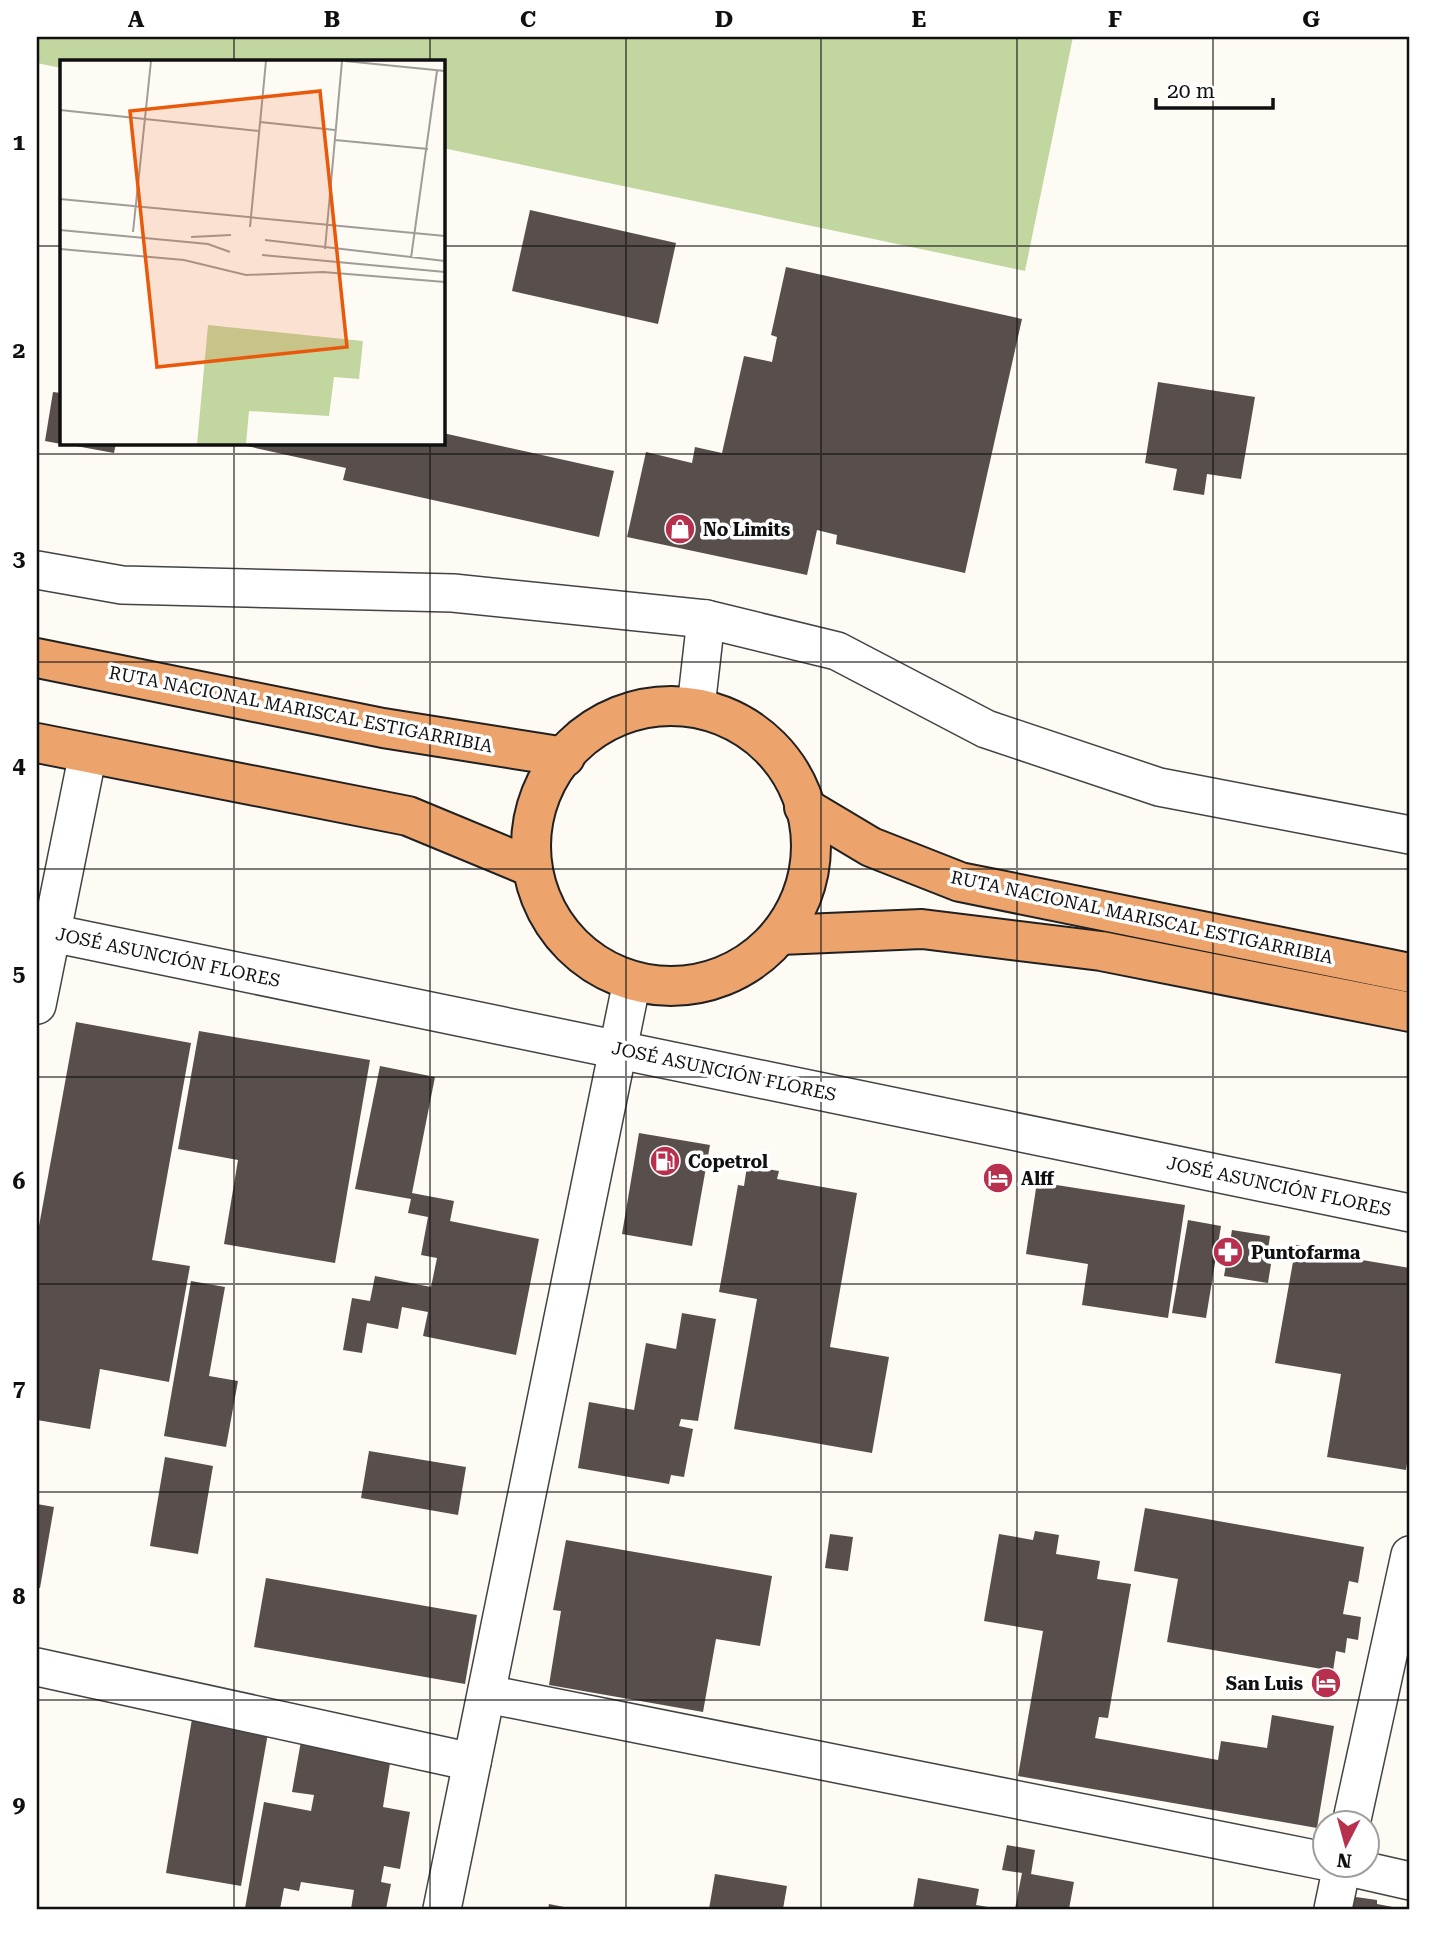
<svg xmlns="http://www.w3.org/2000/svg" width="1447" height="1946" font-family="'Roboto Serif',serif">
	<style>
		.forest { fill: #c2d79f }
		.building { fill: #584f4d }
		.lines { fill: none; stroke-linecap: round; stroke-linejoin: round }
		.minor-casing { stroke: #434343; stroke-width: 40 }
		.trunk-casing { stroke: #212121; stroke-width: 42 }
		.minor { stroke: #fff; stroke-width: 37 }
		.trunk { stroke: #eca46c; stroke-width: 38 }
		.grid { fill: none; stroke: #101010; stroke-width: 2; stroke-opacity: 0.55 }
		.labels { text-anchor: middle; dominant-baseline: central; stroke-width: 7; stroke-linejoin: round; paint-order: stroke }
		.poi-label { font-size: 18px; font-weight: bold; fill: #101010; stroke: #fff; text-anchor: start }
		.street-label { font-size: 18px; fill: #101010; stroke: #fff }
		.inset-road { fill: none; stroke: #9f9c99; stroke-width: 2 }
		.view { fill: #e8590c; fill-opacity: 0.15; stroke: #e8590c; stroke-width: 3.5 }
		.inset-edge { fill: none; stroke: #101010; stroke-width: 3.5 }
		.neatline { fill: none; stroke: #101010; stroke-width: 2.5 }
		.grid-label { font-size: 23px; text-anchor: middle; font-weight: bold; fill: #101010 }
	</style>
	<rect width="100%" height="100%" fill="#fefaf4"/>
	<polygon class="forest" points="37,37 1073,37 1025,271 443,148 443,61 61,61 61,68 37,63"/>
	<g class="building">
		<polygon points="530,210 676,243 658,324 512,291"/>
		<polygon points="786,267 1022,319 965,573 836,544 837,535 817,530 807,575 627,537 646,452 692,463 695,447 722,453 744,356 772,362 777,337 771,335"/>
		<polygon points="1158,382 1255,397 1241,479 1207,474 1204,495 1173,490 1177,469 1145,463"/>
		<polygon points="53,392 61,393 61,444 45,441"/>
		<polygon points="443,433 614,471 599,537 343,480 346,468 242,445 242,443 443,443"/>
		<polygon points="65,443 116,443 114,453 65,444"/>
		<polygon points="76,1022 191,1043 152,1260 190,1266 169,1382 100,1369 90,1429 37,1420 37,1237"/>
		<polygon points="199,1031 370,1060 335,1263 224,1244 238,1160 178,1149"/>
		<polygon points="380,1066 435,1077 412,1193 454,1201 450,1221 539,1239 516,1355 423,1336 428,1312 402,1307 398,1329 367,1323 362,1353 343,1350 352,1298 370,1301 375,1276 431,1287 437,1258 421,1255 428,1217 408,1213 411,1199 355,1189"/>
		<polygon points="639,1133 710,1145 692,1246 622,1234"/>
		<polygon points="747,1166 779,1171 777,1179 857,1193 830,1347 889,1357 872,1453 734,1429 757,1299 719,1292 738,1185 744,1186"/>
		<polygon points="1037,1182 1185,1205 1168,1318 1082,1305 1088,1264 1026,1254"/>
		<polygon points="1188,1220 1221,1226 1206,1318 1172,1313"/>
		<polygon points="1232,1230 1270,1236 1266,1263 1271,1264 1268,1283 1224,1276"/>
		<polygon points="1296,1245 1362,1256 1362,1260 1410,1268 1410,1444 1406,1470 1327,1457 1341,1374 1275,1363"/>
		<polygon points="191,1281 225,1287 209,1376 238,1381 226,1447 164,1436"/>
		<polygon points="682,1313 716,1319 698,1421 681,1419 679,1426 693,1429 684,1477 671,1475 669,1484 578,1468 589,1402 634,1410 646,1343 676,1349"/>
		<polygon points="369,1451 466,1467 458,1515 361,1498"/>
		<polygon points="165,1457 213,1466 198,1554 150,1546"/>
		<polygon points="37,1504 54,1507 40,1588 37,1587"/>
		<polygon points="1145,1508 1364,1547 1358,1583 1349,1581 1343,1614 1361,1617 1358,1640 1347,1638 1345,1653 1336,1651 1333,1671 1167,1642 1178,1579 1134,1571"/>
		<polygon points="1035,1531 1059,1535 1056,1554 1100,1561 1097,1579 1131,1584 1108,1718 1099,1717 1095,1738 1218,1760 1221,1741 1267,1748 1272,1715 1334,1726 1317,1828 1018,1776 1043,1631 984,1621 999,1534 1033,1540"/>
		<polygon points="830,1534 853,1537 848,1571 825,1568"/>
		<polygon points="566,1540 772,1576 760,1646 716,1639 703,1712 549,1685 561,1611 553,1610"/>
		<polygon points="266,1578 477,1615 465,1684 254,1647"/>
		<polygon points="192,1719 268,1733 241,1886 166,1873"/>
		<polygon points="301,1741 391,1757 383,1807 410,1812 400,1869 384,1866 381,1882 391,1884 386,1909 351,1909 354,1890 301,1882 299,1891 284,1888 280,1909 245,1908 264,1802 311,1811 314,1795 292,1792"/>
		<polygon points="1007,1845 1035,1850 1031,1874 1074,1882 1069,1909 1015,1909 1022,1873 1002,1870"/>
		<polygon points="715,1874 787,1886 783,1909 709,1909"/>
		<polygon points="918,1878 979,1889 976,1905 994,1908 994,1909 913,1909"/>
		<polygon points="1342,1895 1377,1900 1377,1904 1398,1908 1398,1909 1340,1909"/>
		<polygon points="549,1904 569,1908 569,1909 548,1909"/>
	</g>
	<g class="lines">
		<g class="minor-casing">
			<g id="minor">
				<polyline points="37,570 122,585 453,593 706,619 837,651 986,729 1159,787 1410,835"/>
				<polyline points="696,707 706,619"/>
				<polyline points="37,930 1410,1213"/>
				<polyline points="37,1005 88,753"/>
				<polyline points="37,1667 472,1762"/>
				<polyline points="487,1694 1324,1861"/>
				<polyline points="1351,1824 1410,1555"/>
				<polyline points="1344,1866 1410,1881"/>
				<polyline points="442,1909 632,981"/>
				<polyline points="1333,1909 1342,1866"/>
			</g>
		</g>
		<g class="trunk-casing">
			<g id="trunk">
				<polyline points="37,658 383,728 565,757"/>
				<circle cx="671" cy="846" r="140"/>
				<polyline points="37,743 408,816 531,867"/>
				<polyline points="804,807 871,847 960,882 1410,973"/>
				<polyline points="780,935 922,929 1101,951 1410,1012"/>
			</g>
		</g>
		<use href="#minor" class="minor"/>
		<use href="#trunk" class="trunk"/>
	</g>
	<path class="grid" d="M234,37V61M430,37V61M626,37V1909M821,37V1909M1017,37V1909M1213,37V1909M37,246H61M443,246H1410M234,443V1909M430,443V1909M37,454H1410M37,662H1410M37,869H1410M37,1077H1410M37,1284H1410M37,1492H1410M37,1700H1410"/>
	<defs>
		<g id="shop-disc" transform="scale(1.575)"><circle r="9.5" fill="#b7304e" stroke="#fff"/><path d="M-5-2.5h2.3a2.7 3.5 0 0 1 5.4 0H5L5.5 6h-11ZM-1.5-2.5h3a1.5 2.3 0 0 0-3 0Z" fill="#fff"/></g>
		<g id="fuel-disc" transform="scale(1.575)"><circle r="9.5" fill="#b7304e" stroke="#fff"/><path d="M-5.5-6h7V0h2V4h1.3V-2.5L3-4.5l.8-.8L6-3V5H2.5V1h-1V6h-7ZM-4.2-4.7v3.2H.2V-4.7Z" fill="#fff"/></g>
		<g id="hotel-disc" transform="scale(1.575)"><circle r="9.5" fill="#b7304e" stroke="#fff"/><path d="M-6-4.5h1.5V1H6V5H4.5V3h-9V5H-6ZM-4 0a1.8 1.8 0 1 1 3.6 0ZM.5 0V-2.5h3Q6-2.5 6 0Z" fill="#fff"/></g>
		<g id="pharmacy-disc" transform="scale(1.575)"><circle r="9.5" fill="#b7304e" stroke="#fff"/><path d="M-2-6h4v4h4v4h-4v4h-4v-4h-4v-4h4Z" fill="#fff"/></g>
	</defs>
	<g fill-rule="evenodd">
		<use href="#shop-disc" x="680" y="529"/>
		<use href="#fuel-disc" x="665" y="1161"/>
		<use href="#hotel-disc" x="998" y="1178"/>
		<use href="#pharmacy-disc" x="1228" y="1252"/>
		<use href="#hotel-disc" x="1326" y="1683"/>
	</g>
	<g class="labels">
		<g class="poi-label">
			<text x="703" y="529">No Limits</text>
			<text x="688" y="1161">Copetrol</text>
			<text x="1021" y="1178">Alff</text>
			<text x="1251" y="1252">Puntofarma</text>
			<text x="1303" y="1683" text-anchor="end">San Luis</text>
		</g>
		<g class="street-label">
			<text transform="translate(301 709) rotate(11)">RUTA NACIONAL MARISCAL ESTIGARRIBIA</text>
			<text transform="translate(1142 917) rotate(12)">RUTA NACIONAL MARISCAL ESTIGARRIBIA</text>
			<text transform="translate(168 957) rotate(12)">JOSÉ ASUNCIÓN FLORES</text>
			<text transform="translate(724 1071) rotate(12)">JOSÉ ASUNCIÓN FLORES</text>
			<text transform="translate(1279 1186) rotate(12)">JOSÉ ASUNCIÓN FLORES</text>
		</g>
	</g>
	<g transform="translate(60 60)">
		<rect width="385" height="385" fill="#fefaf4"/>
		<path d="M148,265L303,281L299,319L274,317L269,356L189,351L186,384H137Z" fill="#c2d79f"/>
		<path class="inset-road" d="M285,1L385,11M0,50L199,71M200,62L275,70M275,80L368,89M0,139L385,176M190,167L206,1M0,170L148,184L170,192M73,172L91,1M131,177L171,175M205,180L385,201M0,189L124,200L186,215L263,212L385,222M265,189L282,1M202,195L385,212M351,198L377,11"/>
		<path class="view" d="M260,31L287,287L97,307L70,51Z"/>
		<rect width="385" height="385" class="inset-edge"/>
	</g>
	<rect width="1447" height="1946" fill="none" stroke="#ffffff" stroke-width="77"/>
	<g transform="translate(1346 1844) rotate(186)"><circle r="33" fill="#ffffff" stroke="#9f9f9f" stroke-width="2"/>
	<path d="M0-5L12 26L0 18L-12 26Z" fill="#b7304e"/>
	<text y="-10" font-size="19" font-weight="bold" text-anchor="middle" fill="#101010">N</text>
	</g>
	<path d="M1156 98v10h117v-10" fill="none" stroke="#101010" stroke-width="3.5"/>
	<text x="1167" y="98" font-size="21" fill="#101010" stroke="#ffffff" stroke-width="5" paint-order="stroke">20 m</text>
	<rect x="38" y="38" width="1370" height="1870" class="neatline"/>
	<g class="grid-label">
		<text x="136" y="27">A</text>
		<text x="332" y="27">B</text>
		<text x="528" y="27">C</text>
		<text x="724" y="27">D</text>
		<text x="919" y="27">E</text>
		<text x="1115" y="27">F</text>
		<text x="1311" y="27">G</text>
		<text x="19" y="150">1</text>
		<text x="19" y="358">2</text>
		<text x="19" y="566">3</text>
		<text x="19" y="773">4</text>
		<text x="19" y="981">5</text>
		<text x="19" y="1189">6</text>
		<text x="19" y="1396">7</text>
		<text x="19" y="1604">8</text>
		<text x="19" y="1812">9</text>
	</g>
</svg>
